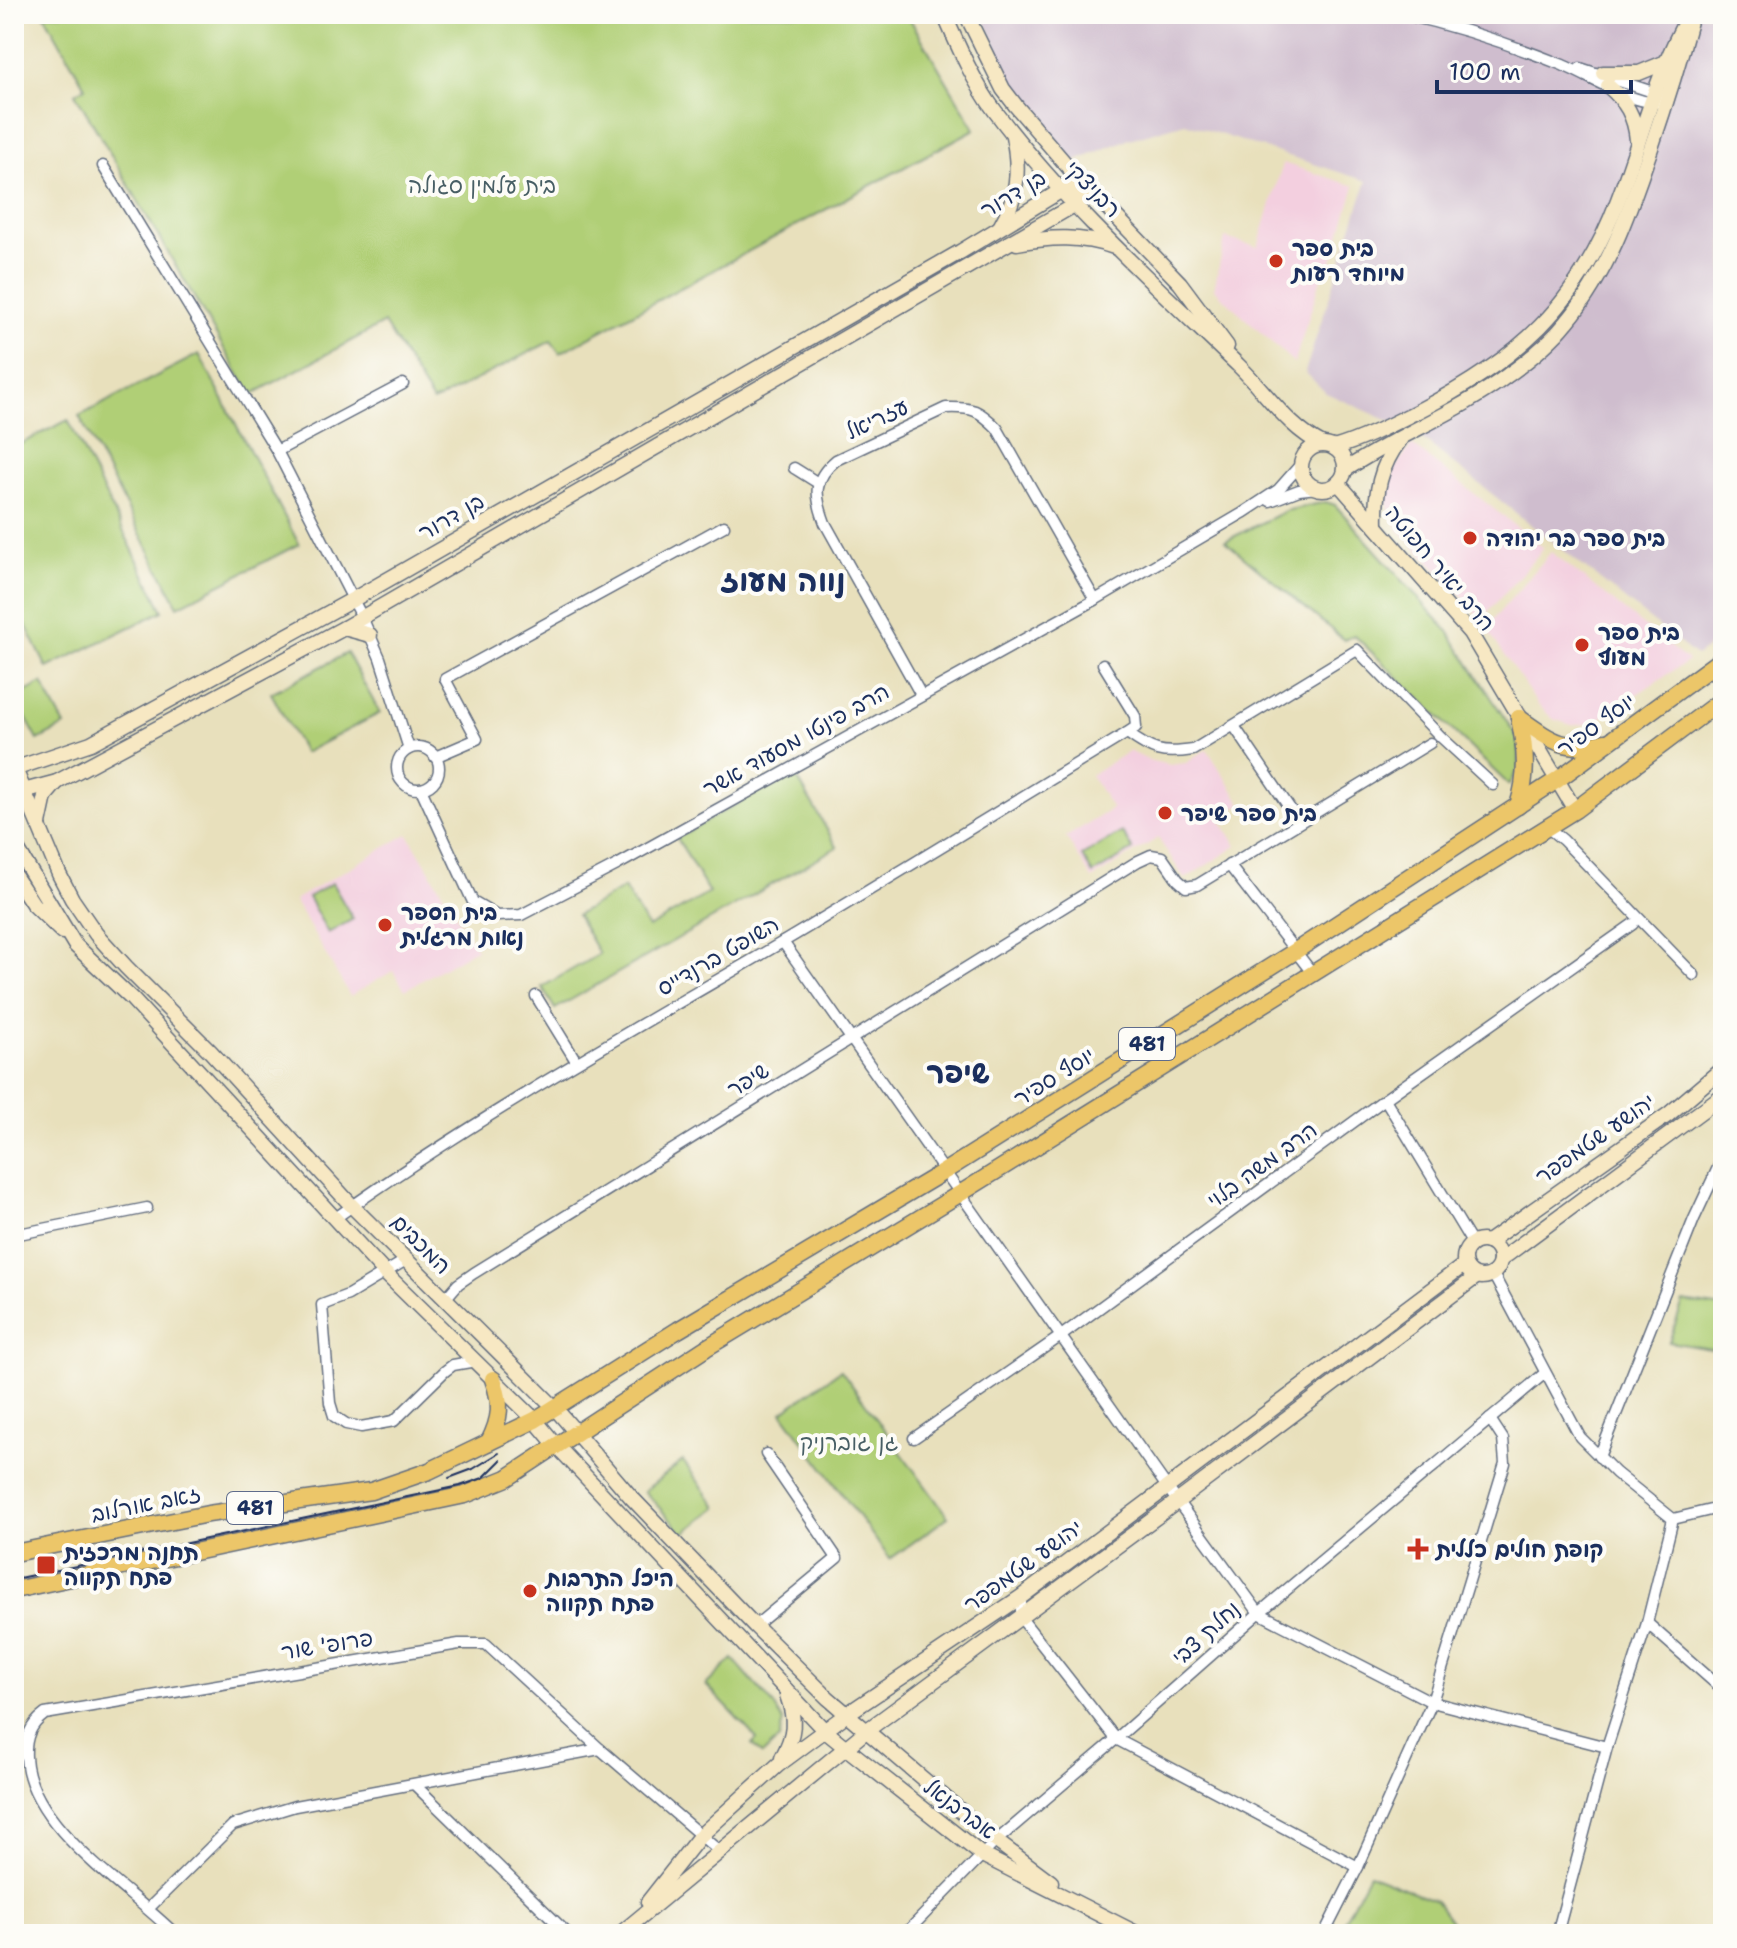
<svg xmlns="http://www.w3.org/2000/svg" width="1737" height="1948" font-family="'Shantell Sans','Playpen Sans Hebrew',sans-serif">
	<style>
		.built { fill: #f3cfdf }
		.industrial { fill: #cfbdce }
		.green { fill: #b0cf76; stroke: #667f6a; stroke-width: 2 }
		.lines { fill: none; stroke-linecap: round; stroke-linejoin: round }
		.street-casing { stroke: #636d7f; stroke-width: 13 }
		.secondary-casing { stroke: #636d7f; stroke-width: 17 }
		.primary-casing { stroke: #636d7f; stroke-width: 19 }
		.street { stroke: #fff; stroke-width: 10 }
		.secondary { stroke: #f7e8c3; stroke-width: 14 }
		.primary { stroke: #ecc669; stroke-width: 16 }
		.tram { stroke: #1b2f5e; stroke-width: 2 }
		.poi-dot { fill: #c8321e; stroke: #fdfcf7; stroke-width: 3 }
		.labels { text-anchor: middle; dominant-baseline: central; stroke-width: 8; stroke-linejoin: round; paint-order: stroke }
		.shield { fill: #fdfcf7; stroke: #5f6c8c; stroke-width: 2 }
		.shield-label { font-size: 20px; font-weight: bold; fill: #1b2f5e }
		.park-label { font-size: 22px; fill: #485f65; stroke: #fdfcf7 }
		.street-label { font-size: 22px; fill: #1b2f5e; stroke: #fdfcf7 }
		.poi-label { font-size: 22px; font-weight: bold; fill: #1b2f5e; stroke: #fdfcf7; text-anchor: start }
		.district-label { font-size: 30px; font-weight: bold; fill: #1b2f5e; stroke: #fdfcf7 }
	</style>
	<rect width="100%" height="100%" fill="#fdfcf7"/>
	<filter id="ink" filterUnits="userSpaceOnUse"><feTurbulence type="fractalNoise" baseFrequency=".0125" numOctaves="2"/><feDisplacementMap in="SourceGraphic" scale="16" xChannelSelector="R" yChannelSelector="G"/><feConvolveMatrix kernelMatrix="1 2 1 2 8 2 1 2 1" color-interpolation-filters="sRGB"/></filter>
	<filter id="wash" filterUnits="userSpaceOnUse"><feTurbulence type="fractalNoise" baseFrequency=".006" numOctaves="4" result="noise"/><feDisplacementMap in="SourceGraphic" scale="32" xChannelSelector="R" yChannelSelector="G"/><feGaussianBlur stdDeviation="1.8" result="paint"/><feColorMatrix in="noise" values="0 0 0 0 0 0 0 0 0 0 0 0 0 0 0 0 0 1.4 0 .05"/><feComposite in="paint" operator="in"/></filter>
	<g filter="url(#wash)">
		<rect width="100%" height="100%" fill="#e8e0bc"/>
		<g class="built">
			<polygon points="1283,163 1355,186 1327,277 1322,276 1294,363 1214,289 1225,238 1258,247"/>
			<polygon points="1412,445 1544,548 1480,621 1471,605 1398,529 1387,504 1386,485 1400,460"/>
			<polygon points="1551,552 1688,661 1591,724 1572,725 1553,719 1538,705 1486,628"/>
			<polygon points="1207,749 1242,804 1219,818 1237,846 1185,879 1158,838 1092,879 1066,837 1112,809 1091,775 1129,751 1148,760 1170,765 1186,763"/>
			<polygon points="408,834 476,949 405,990 393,971 350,996 294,900"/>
		</g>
		<polygon class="industrial" points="982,14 1723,14 1723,637 1696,656 1414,432 1326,393 1305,372 1367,181 1185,123 1126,140 1074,162 1017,94"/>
		<g class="green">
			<polygon points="44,14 907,14 975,129 560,353 551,341 433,402 384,323 251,395 75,93 85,87"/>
			<polygon points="199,354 299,544 178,606 79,416"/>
			<polygon points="68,420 163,611 47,668 14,601 14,447"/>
			<polygon points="1325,502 1335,505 1447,630 1519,740 1519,769 1509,785 1354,635 1344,640 1225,541 1285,511"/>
			<polygon points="347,653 380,713 304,753 271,693"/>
			<polygon points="42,683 65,726 38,740 15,698"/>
			<polygon points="793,771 837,847 555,1009 542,987 599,954 577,915 624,888 648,928 709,893 677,838"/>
			<polygon points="1122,832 1133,850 1093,874 1082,856"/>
			<polygon points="332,883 353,919 328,933 308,897"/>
			<polygon points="1683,1302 1723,1308 1723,1351 1669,1342"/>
			<polygon points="841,1370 948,1517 890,1559 782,1412"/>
			<polygon points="683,1461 717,1507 683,1534 644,1491"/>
			<polygon points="733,1659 774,1705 783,1721 779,1739 762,1755 752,1744 757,1739 706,1685"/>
			<polygon points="1369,1874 1436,1901 1460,1934 1337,1934"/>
		</g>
	</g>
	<g filter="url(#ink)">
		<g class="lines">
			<g class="street-casing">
				<g id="street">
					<path d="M1402,14C1455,26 1510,44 1560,64C1584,73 1634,105 1657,102"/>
					<polyline points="1580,68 1659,94"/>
					<polyline points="103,166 277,451"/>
					<polyline points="403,384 277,451 362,617 380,658 409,749"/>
					<polyline points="794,468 818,483"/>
					<polyline points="1270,501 1299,490 1317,488"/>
					<polyline points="1103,664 1135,716 1136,727 1127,733"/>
					<path d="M921,695L825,523C815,496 812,480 836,460L946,408C973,407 979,410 997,428L1095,600"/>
					<polyline points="1234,726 1299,822"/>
					<circle cx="418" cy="768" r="21"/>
					<polyline points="435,757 477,739 445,679 724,526"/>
					<polyline points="421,789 473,902 497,916 521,915 617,865 1095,600 1243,513 1278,490 1301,464"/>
					<polyline points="1547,827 1563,840 1694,975"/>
					<polyline points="1229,865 1313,974"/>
					<polyline points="783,942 1167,1487 1259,1613 1432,1702 1607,1747"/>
					<polyline points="536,996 576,1061"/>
					<polyline points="1385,1099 1472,1243"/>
					<path d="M334,1219C477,1117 629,1032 781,943C897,874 1012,803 1127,733C1152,751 1161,755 1193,750L1357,650L1441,737L1493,785"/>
					<polyline points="14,1235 147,1208"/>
					<polyline points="406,1260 348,1295 322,1305 330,1403 334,1416 346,1424 361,1427 394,1421 445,1371 453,1365 476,1361"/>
					<polyline points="1493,1274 1580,1437 1616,1473 1673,1519 1723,1507"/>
					<polyline points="445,1299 458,1284 474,1273 1138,861 1151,855 1162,857 1178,880 1186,887 1197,885 1430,743"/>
					<polyline points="914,1438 1061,1336 1385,1099 1633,924"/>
					<polyline points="1599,1457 1694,1219 1723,1157"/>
					<polyline points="1021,1597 1021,1618 1116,1739 1358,1867"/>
					<polyline points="1647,1623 1723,1690"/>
					<polyline points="755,1626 837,1558 766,1454"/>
					<polyline points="415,1785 568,1934"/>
					<polyline points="149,1908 233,1825 295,1806 600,1749"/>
					<path d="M175,1934C128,1887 30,1828 26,1757C25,1738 30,1725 45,1714L459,1644H486L600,1749L719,1851"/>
					<polyline points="905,1934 996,1841 1116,1739 1259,1613 1545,1373"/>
					<polyline points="1324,1934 1358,1867 1432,1702 1505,1463 1503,1439 1490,1419"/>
					<polyline points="1557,1934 1607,1747 1647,1623 1673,1519"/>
				</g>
			</g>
			<g class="secondary-casing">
				<g id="secondary">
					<path d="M944,14C958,46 974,83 995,111C1063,202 1157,287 1239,366C1267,393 1287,427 1323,445"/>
					<polyline points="966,14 1003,89 1016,106 1069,168 1180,283 1227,346"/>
					<polyline points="1603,73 1639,73 1666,62"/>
					<path d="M1608,86C1626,101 1635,117 1637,140"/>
					<path d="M1000,227C1018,197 1020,169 1013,136"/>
					<path d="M1017,243C1050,237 1081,235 1114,247"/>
					<circle cx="1323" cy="467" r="22"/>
					<path d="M1334,448C1364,439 1390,425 1418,411C1517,360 1578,307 1618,200C1640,143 1654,82 1682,28"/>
					<path d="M1345,470C1397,435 1458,413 1508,375C1529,360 1551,342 1567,322C1609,272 1630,209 1651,148C1666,104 1680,59 1692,14"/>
					<polyline points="1338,483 1470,633 1575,810"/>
					<path d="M1376,525C1375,493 1380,466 1400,440"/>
					<polyline points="344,628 370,635"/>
					<polyline points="14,769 91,743 354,599 960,252 1062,190 1086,186"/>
					<polyline points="15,769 59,874 72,899 96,934 126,967 211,1052 352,1206 555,1408 631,1497 755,1626 828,1698 996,1841 1051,1882"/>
					<polyline points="16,793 57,782 344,628 1076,204 1086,186"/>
					<polyline points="39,824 45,796 57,782"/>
					<polyline points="14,844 75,945 132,999 385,1273 535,1420 555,1444 824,1730 845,1747 982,1855 1138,1934"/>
					<polyline points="14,875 33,904 62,932"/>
					<circle cx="1482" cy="1259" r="18"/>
					<polyline points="1488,1242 1669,1114 1723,1068"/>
					<polyline points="1500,1260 1723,1095"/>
					<path d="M782,1758C795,1734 796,1720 787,1695"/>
					<polyline points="648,1902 700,1836 778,1765 847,1714 1021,1597 1464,1265"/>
					<polyline points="620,1934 866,1731 1178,1501 1476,1277"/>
				</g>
			</g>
			<g class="primary-casing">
				<g id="primary">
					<path d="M1519,718C1550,740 1566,753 1605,742"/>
					<path d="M1518,806C1528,775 1526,750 1519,718"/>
					<path d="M489,1442C501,1418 502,1404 493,1379"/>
					<polyline points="14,1553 208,1514 371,1491 429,1471 535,1420 678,1330 945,1171 1294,952 1557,780 1723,658"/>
					<polyline points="14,1590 465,1495 507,1478 706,1348 961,1193 1575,810 1723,699"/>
				</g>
			</g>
			<use href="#street" class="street"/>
			<use href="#secondary" class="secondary"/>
			<use href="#primary" class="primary"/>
			<g class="tram">
				<polyline points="449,1478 473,1469 499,1453"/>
				<polyline points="14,1579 460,1486 483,1478 501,1460"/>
			</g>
		</g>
	</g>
	<g class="poi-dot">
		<circle cx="1276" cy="261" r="8"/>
		<circle cx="1470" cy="538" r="8"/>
		<circle cx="1582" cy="645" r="8"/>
		<circle cx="1165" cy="813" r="8"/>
		<circle cx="385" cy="925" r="8"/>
		<path d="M1414 1537h8v8h8v8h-8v8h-8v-8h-8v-8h8z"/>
		<rect x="36" y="1555" width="20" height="20" rx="4"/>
		<circle cx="530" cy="1591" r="8"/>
	</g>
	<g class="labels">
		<g class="shield">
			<rect x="1119" y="1028" width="56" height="32" rx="6"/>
			<rect x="227" y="1492" width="56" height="32" rx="6"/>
		</g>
		<g class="shield-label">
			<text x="1147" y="1044">481</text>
			<text x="255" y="1508">481</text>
		</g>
		<g class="park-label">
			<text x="482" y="185">בית עלמין סגולה</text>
			<text x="849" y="1442">גן גוברניק</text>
		</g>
		<g class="street-label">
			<text transform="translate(1093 189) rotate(46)">רבניצקי</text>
			<text transform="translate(1013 194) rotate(-31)">בן דרור</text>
			<text transform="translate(877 419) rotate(-25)">עזריאל</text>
			<text transform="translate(451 517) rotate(-30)">בן דרור</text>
			<text transform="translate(1440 568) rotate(50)">הרב יאיר חפוטה</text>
			<text transform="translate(1596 725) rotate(-36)">יוסף ספיר</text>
			<text transform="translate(796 740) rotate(-29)">הרב פינטו מסעוד אשר</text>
			<text transform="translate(718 956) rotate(-30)">השופט ברנדייס</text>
			<text transform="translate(1054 1077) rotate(-32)">יוסף ספיר</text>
			<text transform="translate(748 1080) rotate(-32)">שיפר</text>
			<text transform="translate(1595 1139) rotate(-35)">יהושע שטמפפר</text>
			<text transform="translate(1262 1165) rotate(-36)">הרב משה בלוי</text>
			<text transform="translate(421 1244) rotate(45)">המכבים</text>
			<text transform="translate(146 1504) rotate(-11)">זאב אורלוב</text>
			<text transform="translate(1023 1566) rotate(-36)">יהושע שטמפפר</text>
			<text transform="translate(1206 1633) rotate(-42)">נחלת צבי</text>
			<text transform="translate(327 1645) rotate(-9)">פרופ' שור</text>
			<text transform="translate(960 1809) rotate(37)">אברבנאל</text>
		</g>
		<g class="poi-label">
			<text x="1292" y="248">בית ספר<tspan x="1292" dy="25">מיוחד רעות</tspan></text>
			<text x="1486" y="538">בית ספר בר יהודה</text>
			<text x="1598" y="632">בית ספר<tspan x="1598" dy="25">מעוף</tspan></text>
			<text x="1181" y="813">בית ספר שיפר</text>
			<text x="401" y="912">בית הספר<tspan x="401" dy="25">נאות מרגלית</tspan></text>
			<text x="1436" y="1549">קופת חולים כללית</text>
			<text x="64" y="1552">תחנה מרכזית<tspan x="64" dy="25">פתח תקווה</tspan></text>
			<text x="546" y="1578">היכל התרבות<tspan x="546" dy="25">פתח תקווה</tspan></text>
		</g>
		<g class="district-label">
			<text x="783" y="580">נווה מעוז</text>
			<text x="958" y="1072">שיפר</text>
		</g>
	</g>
	<rect width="1737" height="1948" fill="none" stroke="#fdfcf7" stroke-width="48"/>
	<path d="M1437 80v12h194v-12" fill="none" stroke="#1b2f5e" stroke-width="4"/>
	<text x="1449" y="80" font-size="24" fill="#1b2f5e" stroke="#fdfcf7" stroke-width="6" paint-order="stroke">100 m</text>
</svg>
